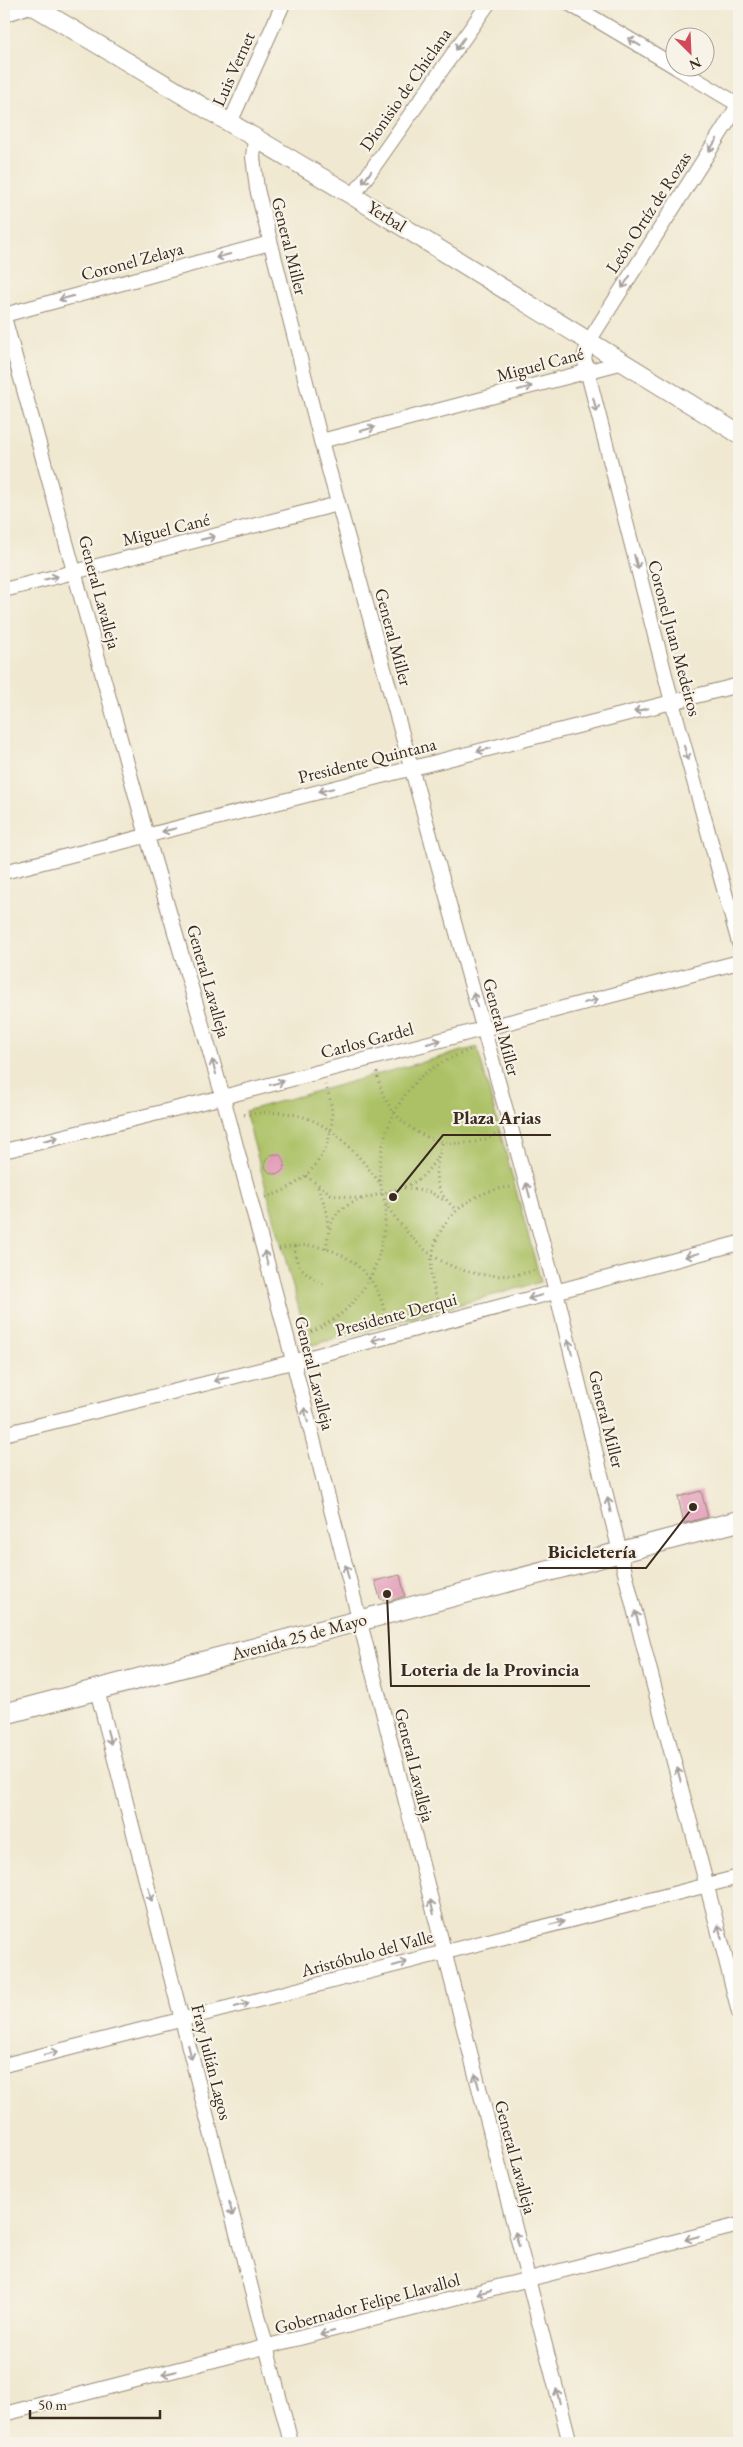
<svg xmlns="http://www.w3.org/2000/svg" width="743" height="2447" font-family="'EB Garamond',serif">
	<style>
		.green { fill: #acc165; stroke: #747642 }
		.building { fill: #df8db0 }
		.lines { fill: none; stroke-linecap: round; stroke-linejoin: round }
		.minor-casing { stroke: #968977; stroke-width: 16 }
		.tertiary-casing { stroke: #968977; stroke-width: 20 }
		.secondary-casing { stroke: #968977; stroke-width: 22 }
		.path { stroke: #968977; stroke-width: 3; stroke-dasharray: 1 4; stroke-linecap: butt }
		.minor { stroke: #fff; stroke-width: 14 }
		.tertiary { stroke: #fff; stroke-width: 18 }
		.secondary { stroke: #fff; stroke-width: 20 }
		.oneway { stroke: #a79f9a }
		.labels { text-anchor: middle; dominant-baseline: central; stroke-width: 4.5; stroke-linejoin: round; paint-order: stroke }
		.street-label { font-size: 18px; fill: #3b2a1e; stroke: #f7f3e8 }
		.leader { fill: none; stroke: #3b2a1e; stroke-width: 2 }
		.callout-dot { fill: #3b2a1e; stroke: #f7f3e8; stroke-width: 2 }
		.callout-label { font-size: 19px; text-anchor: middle; font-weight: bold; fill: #3b2a1e; stroke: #f7f3e8; stroke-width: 4.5; stroke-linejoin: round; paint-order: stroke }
	</style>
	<rect width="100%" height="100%" fill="#f7f3e8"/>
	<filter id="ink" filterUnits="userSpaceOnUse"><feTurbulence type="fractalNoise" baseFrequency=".02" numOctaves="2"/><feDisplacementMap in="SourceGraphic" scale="10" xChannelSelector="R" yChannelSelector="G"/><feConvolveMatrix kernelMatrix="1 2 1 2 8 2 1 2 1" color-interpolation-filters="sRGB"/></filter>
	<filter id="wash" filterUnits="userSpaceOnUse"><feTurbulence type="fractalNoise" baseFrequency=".0096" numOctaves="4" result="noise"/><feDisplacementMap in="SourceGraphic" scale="20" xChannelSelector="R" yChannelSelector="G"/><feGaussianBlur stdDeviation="1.12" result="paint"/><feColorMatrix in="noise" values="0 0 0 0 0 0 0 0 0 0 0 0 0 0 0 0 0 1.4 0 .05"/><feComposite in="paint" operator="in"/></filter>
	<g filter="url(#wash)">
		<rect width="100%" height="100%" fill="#f0e8d0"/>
		<polygon class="green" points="477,1047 541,1282 309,1346 245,1111"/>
		<g id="blocks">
			<g class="building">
				<circle cx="275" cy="1164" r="10"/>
				<polygon points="701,1491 708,1517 684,1523 678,1497"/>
				<polygon points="400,1575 405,1596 385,1602 380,1598 375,1581"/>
			</g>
		</g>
	</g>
	<g filter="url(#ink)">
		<use href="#blocks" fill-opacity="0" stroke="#968977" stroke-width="1"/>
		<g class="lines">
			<g class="minor-casing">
				<g id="minor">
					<polyline points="570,4 676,67"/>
					<polyline points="4,15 33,5"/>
					<polyline points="677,68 739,105"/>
					<polyline points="739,104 589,341 584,358 672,702 739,943"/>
					<polyline points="230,123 283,4"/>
					<path d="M255,138L253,157L257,189L321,441L556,1291C578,1378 598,1465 620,1552C657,1706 702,1859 739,2013"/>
					<polyline points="353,196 488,4"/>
					<polyline points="4,315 270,243"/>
					<polyline points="4,317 147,836 223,1097 288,1341 570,2443"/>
					<polyline points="321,441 624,362"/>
					<polyline points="4,590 338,504"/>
					<polyline points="4,872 739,685"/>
					<polyline points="4,1151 223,1097 739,962"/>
					<polyline points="4,1434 292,1362 739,1243"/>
					<polyline points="97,1690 291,2443"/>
					<polyline points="4,2065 739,1877"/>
					<polyline points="4,2414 739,2225"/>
				</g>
			</g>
			<g class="tertiary-casing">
				<polyline id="tertiary" points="30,4 353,196 739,434"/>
			</g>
			<g class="secondary-casing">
				<polyline id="secondary" points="4,1714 739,1521"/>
			</g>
			<g class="path">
				<path d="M470,1050C454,1056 437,1064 423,1075C391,1102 368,1163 386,1204C390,1212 398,1221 404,1228C436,1270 486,1285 536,1270"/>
				<path d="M377,1072C384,1129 448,1161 499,1133"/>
				<path d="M244,1115C312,1103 341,1133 380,1183"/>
				<path d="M442,1143C434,1175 431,1186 456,1210"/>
				<polyline points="306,1176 331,1194 361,1199"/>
				<polyline points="318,1187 327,1212 328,1229"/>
				<polyline points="404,1188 430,1192 445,1201"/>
				<path d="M265,1197C315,1186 347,1132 325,1085"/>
				<path d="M295,1246C292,1265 308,1275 323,1284"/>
				<path d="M326,1248C328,1237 329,1224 336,1215C349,1196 396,1194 416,1181C426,1175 432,1164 439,1155"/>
				<path d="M279,1249C330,1234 381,1269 386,1321"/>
				<path d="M442,1308C410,1252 452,1191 512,1187"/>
				<path d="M302,1336C363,1312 384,1267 386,1204"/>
			</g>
			<use href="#minor" class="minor"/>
			<use href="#tertiary" class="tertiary"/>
			<use href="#secondary" class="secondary"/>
		</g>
		<defs><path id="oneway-shaft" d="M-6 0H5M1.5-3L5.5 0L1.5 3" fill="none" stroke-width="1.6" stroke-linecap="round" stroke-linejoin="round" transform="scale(1.25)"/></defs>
		<g class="oneway">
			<use href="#oneway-shaft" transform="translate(634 42) rotate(-149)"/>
			<use href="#oneway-shaft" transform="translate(460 44) rotate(125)"/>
			<use href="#oneway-shaft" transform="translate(713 145) rotate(123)"/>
			<use href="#oneway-shaft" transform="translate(367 177) rotate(125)"/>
			<use href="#oneway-shaft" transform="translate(223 256) rotate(165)"/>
			<use href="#oneway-shaft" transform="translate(626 282) rotate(123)"/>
			<use href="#oneway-shaft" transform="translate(66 298) rotate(165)"/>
			<use href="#oneway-shaft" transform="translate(525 388) rotate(-15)"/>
			<use href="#oneway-shaft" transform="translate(595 405) rotate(76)"/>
			<use href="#oneway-shaft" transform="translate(368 429) rotate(-15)"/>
			<use href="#oneway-shaft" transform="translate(208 538) rotate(-14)"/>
			<use href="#oneway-shaft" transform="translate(636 562) rotate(76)"/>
			<use href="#oneway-shaft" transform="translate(51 578) rotate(-14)"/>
			<use href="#oneway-shaft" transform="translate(641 710) rotate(166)"/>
			<use href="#oneway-shaft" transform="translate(484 750) rotate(166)"/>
			<use href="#oneway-shaft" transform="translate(686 753) rotate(74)"/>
			<use href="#oneway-shaft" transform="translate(326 790) rotate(166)"/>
			<use href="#oneway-shaft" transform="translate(169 830) rotate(166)"/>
			<use href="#oneway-shaft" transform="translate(475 1000) rotate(-106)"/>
			<use href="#oneway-shaft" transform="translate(591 1001) rotate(-15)"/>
			<use href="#oneway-shaft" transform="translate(434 1042) rotate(-15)"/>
			<use href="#oneway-shaft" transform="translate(214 1067) rotate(-106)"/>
			<use href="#oneway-shaft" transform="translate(277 1083) rotate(-15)"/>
			<use href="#oneway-shaft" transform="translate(51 1139) rotate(-14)"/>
			<use href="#oneway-shaft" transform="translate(528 1190) rotate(-105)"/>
			<use href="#oneway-shaft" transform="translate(692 1255) rotate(165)"/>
			<use href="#oneway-shaft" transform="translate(266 1258) rotate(-105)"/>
			<use href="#oneway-shaft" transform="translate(535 1297) rotate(165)"/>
			<use href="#oneway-shaft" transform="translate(378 1339) rotate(165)"/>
			<use href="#oneway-shaft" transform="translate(570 1347) rotate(-105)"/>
			<use href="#oneway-shaft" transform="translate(221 1379) rotate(166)"/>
			<use href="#oneway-shaft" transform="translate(306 1415) rotate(-104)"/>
			<use href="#oneway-shaft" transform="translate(609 1505) rotate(-103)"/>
			<use href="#oneway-shaft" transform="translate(347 1572) rotate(-104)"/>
			<use href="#oneway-shaft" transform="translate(637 1618) rotate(-105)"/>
			<use href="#oneway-shaft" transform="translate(109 1737) rotate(75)"/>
			<use href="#oneway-shaft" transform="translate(679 1775) rotate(-105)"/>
			<use href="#oneway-shaft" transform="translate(150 1894) rotate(75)"/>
			<use href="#oneway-shaft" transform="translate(432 1907) rotate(-104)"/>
			<use href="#oneway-shaft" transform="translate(557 1923) rotate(-14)"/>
			<use href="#oneway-shaft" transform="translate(720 1932) rotate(-104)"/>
			<use href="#oneway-shaft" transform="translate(400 1964) rotate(-15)"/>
			<use href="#oneway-shaft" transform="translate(242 2005) rotate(-15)"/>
			<use href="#oneway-shaft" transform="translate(190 2052) rotate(76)"/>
			<use href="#oneway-shaft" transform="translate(51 2053) rotate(-14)"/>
			<use href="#oneway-shaft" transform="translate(477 2081) rotate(-105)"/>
			<use href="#oneway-shaft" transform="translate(231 2209) rotate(76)"/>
			<use href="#oneway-shaft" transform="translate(692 2238) rotate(165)"/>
			<use href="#oneway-shaft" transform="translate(517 2239) rotate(-105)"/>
			<use href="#oneway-shaft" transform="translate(484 2292) rotate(165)"/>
			<use href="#oneway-shaft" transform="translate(327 2333) rotate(165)"/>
			<use href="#oneway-shaft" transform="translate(169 2373) rotate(166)"/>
			<use href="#oneway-shaft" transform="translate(558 2396) rotate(-104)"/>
		</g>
	</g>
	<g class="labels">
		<g class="street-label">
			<text transform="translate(233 69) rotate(-66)">Luis Vernet</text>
			<text transform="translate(405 89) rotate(-55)">Dionisio de Chiclana</text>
			<text transform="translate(648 212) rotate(-57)">León Ortíz de Rozas</text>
			<text transform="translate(387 216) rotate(32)">Yerbal</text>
			<text transform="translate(290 246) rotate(76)">General Miller</text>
			<text transform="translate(132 261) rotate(-15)">Coronel Zelaya</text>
			<text transform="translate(540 364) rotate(-15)">Miguel Cané</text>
			<text transform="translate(166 529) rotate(-14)">Miguel Cané</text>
			<text transform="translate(100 592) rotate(75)">General Lavalleja</text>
			<text transform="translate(394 637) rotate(75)">General Miller</text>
			<text transform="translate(675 638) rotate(75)">Coronel Juan Medeiros</text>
			<text transform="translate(367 760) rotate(-14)">Presidente Quintana</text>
			<text transform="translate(209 981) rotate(74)">General Lavalleja</text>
			<text transform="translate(502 1027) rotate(75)">General Miller</text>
			<text transform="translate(367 1040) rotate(-15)">Carlos Gardel</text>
			<text transform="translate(396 1314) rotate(-15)">Presidente Derqui</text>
			<text transform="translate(315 1373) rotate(76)">General Lavalleja</text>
			<text transform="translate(607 1419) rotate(76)">General Miller</text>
			<text transform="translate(299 1636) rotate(-15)">Avenida 25 de Mayo</text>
			<text transform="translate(415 1765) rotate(76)">General Lavalleja</text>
			<text transform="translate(367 1953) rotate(-15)">Aristóbulo del Valle</text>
			<text transform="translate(212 2062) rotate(76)">Fray Julián Lagos</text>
			<text transform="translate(516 2157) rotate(75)">General Lavalleja</text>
			<text transform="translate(367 2303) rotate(-15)">Gobernador Felipe Llavallol</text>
		</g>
	</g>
	<path class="leader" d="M393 1197L443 1135H551M693 1507L646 1568H538M387 1594L391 1686H590"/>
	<g class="callout-dot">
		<circle cx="393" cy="1197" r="5"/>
		<circle cx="693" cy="1507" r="5"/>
		<circle cx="387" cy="1594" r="5"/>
	</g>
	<g class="callout-label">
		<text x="497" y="1124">Plaza Arias</text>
		<text x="592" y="1558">Bicicletería</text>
		<text x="490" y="1676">Loteria de la Provincia</text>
	</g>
	<rect width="743" height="2447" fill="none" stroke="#f7f3e8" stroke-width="20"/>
	<g transform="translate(690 52) rotate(156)"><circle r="24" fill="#f7f3e8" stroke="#aca397"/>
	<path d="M0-4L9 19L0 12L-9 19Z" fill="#d1495b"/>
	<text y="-8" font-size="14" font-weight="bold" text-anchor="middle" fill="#3b2a1e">N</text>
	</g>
	<path d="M30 2410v8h130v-8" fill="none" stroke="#3b2a1e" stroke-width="2.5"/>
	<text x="38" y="2410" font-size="15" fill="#3b2a1e" stroke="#f7f3e8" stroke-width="4" paint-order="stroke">50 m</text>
</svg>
